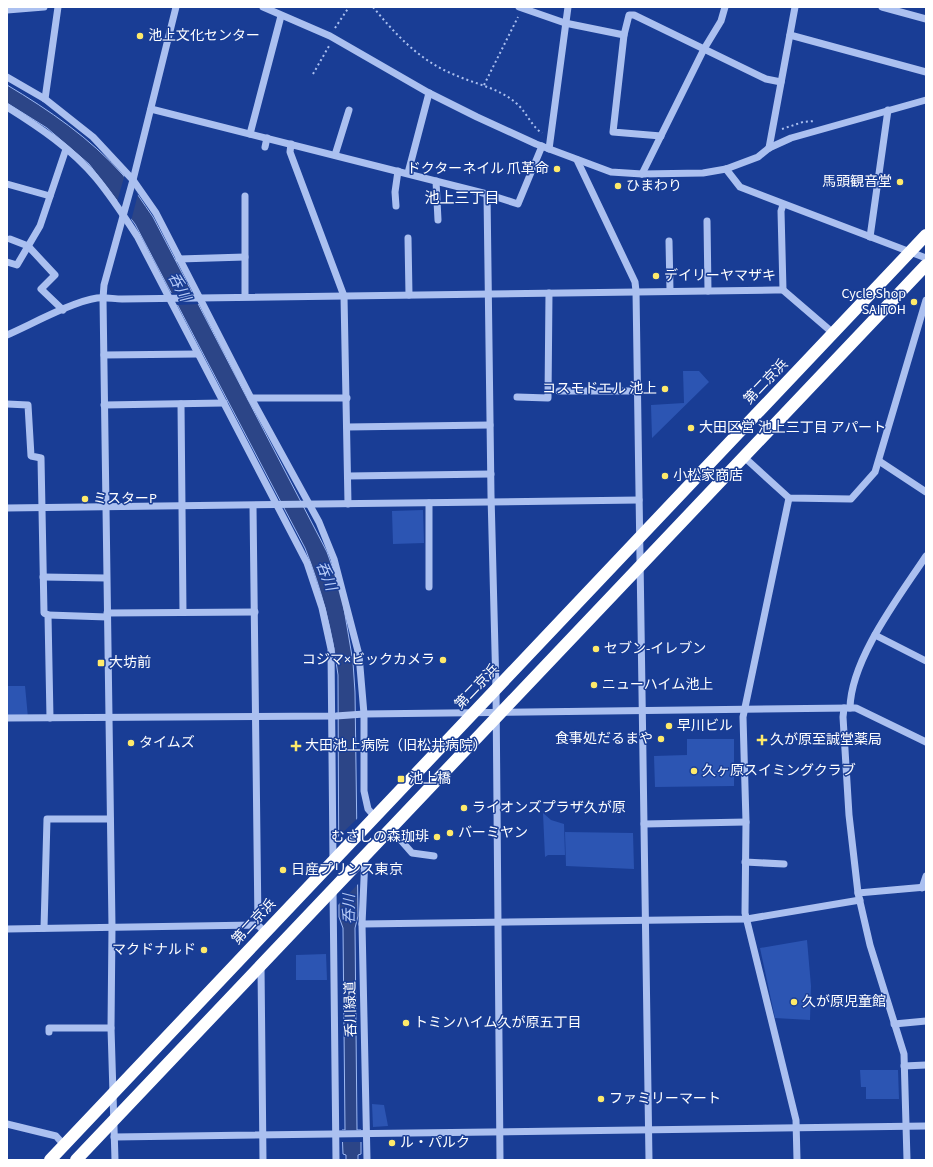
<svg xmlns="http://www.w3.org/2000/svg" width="933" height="1167" font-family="'Source Sans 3','Noto Sans JP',sans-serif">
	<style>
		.green { fill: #2c55b3 }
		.water { fill: #2c4587; stroke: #9db8f2 }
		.pier { fill: #193d95 }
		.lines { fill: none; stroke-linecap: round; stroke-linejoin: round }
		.path { stroke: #abc0f0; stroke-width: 2; stroke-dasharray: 2 3; stroke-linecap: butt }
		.minor { stroke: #abc0f0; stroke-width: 7 }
		.highway { stroke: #fff; stroke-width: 12 }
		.poi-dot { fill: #ffea6a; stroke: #193d95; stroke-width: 1.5 }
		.labels { text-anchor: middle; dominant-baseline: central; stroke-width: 3; stroke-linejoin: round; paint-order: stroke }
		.poi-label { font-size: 14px; fill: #fff; stroke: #193d95; text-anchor: start }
		.street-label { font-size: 14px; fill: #fff; stroke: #193d95 }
		.neighbourhood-label { font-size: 15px; fill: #fff; stroke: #193d95 }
		.water-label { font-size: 15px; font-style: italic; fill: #b7cbf7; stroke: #193d95 }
	</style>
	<rect width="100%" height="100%" fill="#193d95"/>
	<g class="green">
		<polygon points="683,371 699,371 709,382 652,438 651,405 684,403"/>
		<polygon points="423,510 424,543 393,544 392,511"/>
		<polygon points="7,686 25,686 28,718 7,718"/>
		<polygon points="687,739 734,739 734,786 655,787 654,756 687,755"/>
		<polygon points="543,813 551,820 564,824 565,855 548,855 545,857"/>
		<polygon points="565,832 633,833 634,869 566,866"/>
		<polygon points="807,940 811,986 810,1020 775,1018 760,948"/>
		<polygon points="326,954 327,980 296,980 296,955"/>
		<polygon points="860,1070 898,1070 899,1099 866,1099 866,1087 861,1087"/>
		<polygon points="372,1104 384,1105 388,1126 373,1127"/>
	</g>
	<path class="water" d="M7,85C49,110 90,138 123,175C134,188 143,203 153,217L327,552L341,591L353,662L355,692L358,916L355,928L357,1130H361V1154L358,1155V1160H346V1155L343,1154L342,1130H345L343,928L339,917L338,675C332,629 322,591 305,548L135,224L89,164L47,128L7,103Z"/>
	<g class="pier">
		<polygon points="125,174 138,194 131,221 117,202"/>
		<polygon points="194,292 200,304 176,305 169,293"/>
		<polygon points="359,817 360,882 338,905 337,838"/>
		<rect x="341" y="1130" width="21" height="12"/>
	</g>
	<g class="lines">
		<g class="path">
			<path d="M373,7C396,35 420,61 455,75C475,84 499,88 516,103C526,111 531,126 542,133"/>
			<polyline points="335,28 349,7"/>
			<polyline points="313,74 329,46"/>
			<polyline points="484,85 518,17"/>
			<polyline points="782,129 803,122 815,121"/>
		</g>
		<g class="minor">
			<polyline points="263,7 330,36 429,93 477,117 536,144 611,172 642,174 703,173 726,169 758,157 769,148 791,138 926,100"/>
			<polyline points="519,7 565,23 624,35"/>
			<polyline points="882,7 926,19"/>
			<polyline points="7,10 44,7"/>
			<polyline points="790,35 926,72"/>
			<polyline points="7,77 45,99 93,137 133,180 156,213 251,398 319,522 334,559 359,655 364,714 364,791 368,809 375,817"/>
			<polyline points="45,99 58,7"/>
			<path d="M7,107C39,127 72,149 96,178C111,196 124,216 137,236L307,563L322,608L331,649L333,860"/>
			<polyline points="151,109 487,194 518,204 542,146"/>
			<polyline points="250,134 281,16"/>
			<polyline points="661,136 613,132 624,35 629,15 634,15 766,79 781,82"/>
			<polyline points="291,144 290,152 344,296 348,504"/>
			<polyline points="265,147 267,138"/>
			<polyline points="769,148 795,7"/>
			<polyline points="549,149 568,7"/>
			<polyline points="335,155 349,110"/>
			<polyline points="577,160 635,282 636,291 649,1160"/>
			<polyline points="726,169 740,187 926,258"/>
			<polyline points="408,173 429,93"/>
			<polyline points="642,174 704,49 721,21 725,7"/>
			<polyline points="436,181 438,220"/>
			<polyline points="7,184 50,196"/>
			<polyline points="487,194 491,495 496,689 500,1160"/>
			<polyline points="396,206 395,192 398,171"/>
			<polyline points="707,221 708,291"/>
			<polyline points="870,237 888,110"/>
			<polyline points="408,238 409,295"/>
			<polyline points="10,239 28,246 55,275 41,289 63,310"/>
			<polyline points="669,241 670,290"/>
			<polyline points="179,259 245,257"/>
			<polyline points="7,262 17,265 40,226 66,149"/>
			<polyline points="783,290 781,211 783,205"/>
			<polyline points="245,296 245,196"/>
			<path d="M7,335C30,325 74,301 97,298C105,297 114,299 122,299L775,290H783L833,333"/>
			<polyline points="104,355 198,354"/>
			<polyline points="559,391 638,391"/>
			<polyline points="517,397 548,398 549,293"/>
			<polyline points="251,398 347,398"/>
			<polyline points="7,404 28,405 31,456 41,458 44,613 48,615 50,718"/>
			<polyline points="181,404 183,612"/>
			<polyline points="104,405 224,403"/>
			<polyline points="347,427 490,425"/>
			<polyline points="744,457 789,498 851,499 875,472 926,300"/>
			<polyline points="879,461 926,492"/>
			<polyline points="348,476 491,474"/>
			<polyline points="789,498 743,717 746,822 745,913 796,1120 797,1160"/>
			<polyline points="429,503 429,587"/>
			<polyline points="253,506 258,925"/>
			<polyline points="7,508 639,500"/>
			<polyline points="43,577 106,578"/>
			<polyline points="107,613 255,612"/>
			<polyline points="48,615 107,617"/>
			<polyline points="875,635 926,661"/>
			<polyline points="844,708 843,717 849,815 858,893 870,945 904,1054 907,1160"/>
			<path d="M850,708C851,659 899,597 926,556"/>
			<polyline points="7,718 336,716 364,714 850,708 856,708 926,742"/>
			<polyline points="644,824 746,822"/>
			<polyline points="391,829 412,853 434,856"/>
			<polyline points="365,857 362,924 367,1160"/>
			<polyline points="745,862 784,864"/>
			<polyline points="922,888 926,876"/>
			<polyline points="333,889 336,1160"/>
			<polyline points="858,893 926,887"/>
			<polyline points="362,924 747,919 860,900"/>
			<polyline points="44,928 47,819 110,819"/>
			<polyline points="7,929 258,925 261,928"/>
			<polyline points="261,966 263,1160"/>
			<polyline points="894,1024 926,1021"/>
			<polyline points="49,1032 49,1028 111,1028"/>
			<polyline points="904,1066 926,1065"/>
			<polyline points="7,1124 56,1136 64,1145"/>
			<polyline points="114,1137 926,1126"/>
			<polyline points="115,1160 111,1028 112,927 103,298 104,285 133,180 176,7"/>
		</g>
		<g class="highway">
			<polyline points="50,1160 926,235"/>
			<polyline points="76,1160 926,265"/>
		</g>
	</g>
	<g class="poi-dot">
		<circle cx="140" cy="36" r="4"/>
		<circle cx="557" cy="169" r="4"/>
		<circle cx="900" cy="182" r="4"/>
		<circle cx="618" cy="186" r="4"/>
		<circle cx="656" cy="276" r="4"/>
		<circle cx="914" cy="302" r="4"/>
		<circle cx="665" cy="389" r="4"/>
		<circle cx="691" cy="428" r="4"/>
		<circle cx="665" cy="476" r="4"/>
		<circle cx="85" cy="499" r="4"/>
		<circle cx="596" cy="649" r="4"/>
		<circle cx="443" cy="660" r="4"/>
		<rect x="97" y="659" width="8" height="8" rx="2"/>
		<circle cx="594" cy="685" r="4"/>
		<circle cx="669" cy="726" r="4"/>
		<circle cx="661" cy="739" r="4"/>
		<path d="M760 734h4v4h4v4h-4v4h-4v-4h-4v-4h4z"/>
		<circle cx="131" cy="743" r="4"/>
		<path d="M294 740h4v4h4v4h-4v4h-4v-4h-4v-4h4z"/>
		<circle cx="694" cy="771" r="4"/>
		<rect x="397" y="775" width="8" height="8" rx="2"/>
		<circle cx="464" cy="808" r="4"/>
		<circle cx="450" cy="833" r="4"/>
		<circle cx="437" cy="837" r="4"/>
		<circle cx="283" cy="870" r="4"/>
		<circle cx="204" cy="950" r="4"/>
		<circle cx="794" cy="1002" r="4"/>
		<circle cx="406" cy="1023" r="4"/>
		<circle cx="601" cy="1099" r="4"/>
		<circle cx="392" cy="1143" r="4"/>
	</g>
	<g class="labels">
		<g class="poi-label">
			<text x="148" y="36">池上文化センター</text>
			<text x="549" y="169" text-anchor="end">ドクターネイル 爪革命</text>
			<text x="892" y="182" text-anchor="end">馬頭観音堂</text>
			<text x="626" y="186">ひまわり</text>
			<text x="664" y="276">デイリーヤマザキ</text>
			<text x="906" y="294" text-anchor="end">Cycle Shop<tspan x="906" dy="16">SAITOH</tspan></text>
			<text x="657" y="389" text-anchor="end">コスモドエル 池上</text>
			<text x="699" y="428">大田区営 池上三丁目 アパート</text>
			<text x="673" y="476">小松家商店</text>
			<text x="93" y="499">ミスターP</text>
			<text x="604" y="649">セブン-イレブン</text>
			<text x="435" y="660" text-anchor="end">コジマ×ビックカメラ</text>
			<text x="109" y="663">大坊前</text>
			<text x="602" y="685">ニューハイム池上</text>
			<text x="677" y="726">早川ビル</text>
			<text x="653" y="739" text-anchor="end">食事処だるまや</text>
			<text x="770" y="740">久が原至誠堂薬局</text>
			<text x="139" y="743">タイムズ</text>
			<text x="305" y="746">大田池上病院（旧松井病院）</text>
			<text x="702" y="771">久ヶ原スイミングクラブ</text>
			<text x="409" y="779">池上橋</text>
			<text x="472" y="808">ライオンズプラザ久が原</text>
			<text x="458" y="833">バーミヤン</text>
			<text x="429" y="837" text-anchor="end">むさしの森珈琲</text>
			<text x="291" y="870">日産プリンス東京</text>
			<text x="196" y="950" text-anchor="end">マクドナルド</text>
			<text x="802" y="1002">久が原児童館</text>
			<text x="414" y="1023">トミンハイム久が原五丁目</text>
			<text x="609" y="1099">ファミリーマート</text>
			<text x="400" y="1143">ル・パルク</text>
		</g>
		<g class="street-label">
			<text transform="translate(766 382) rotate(-46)">第二京浜</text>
			<text transform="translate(477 687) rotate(-46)">第二京浜</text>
			<text transform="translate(254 922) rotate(-47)">第二京浜</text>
			<text transform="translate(351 1009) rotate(-91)">呑川緑道</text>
		</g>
		<g class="neighbourhood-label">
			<text x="462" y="198">池上三丁目</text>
		</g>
		<g class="water-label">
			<text transform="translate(179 287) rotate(62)">呑川</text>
			<text transform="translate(326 576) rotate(68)">呑川</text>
			<text transform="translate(349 909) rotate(-90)">呑川</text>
		</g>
	</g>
	<rect width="933" height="1167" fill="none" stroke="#ffffff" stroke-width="16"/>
</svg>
